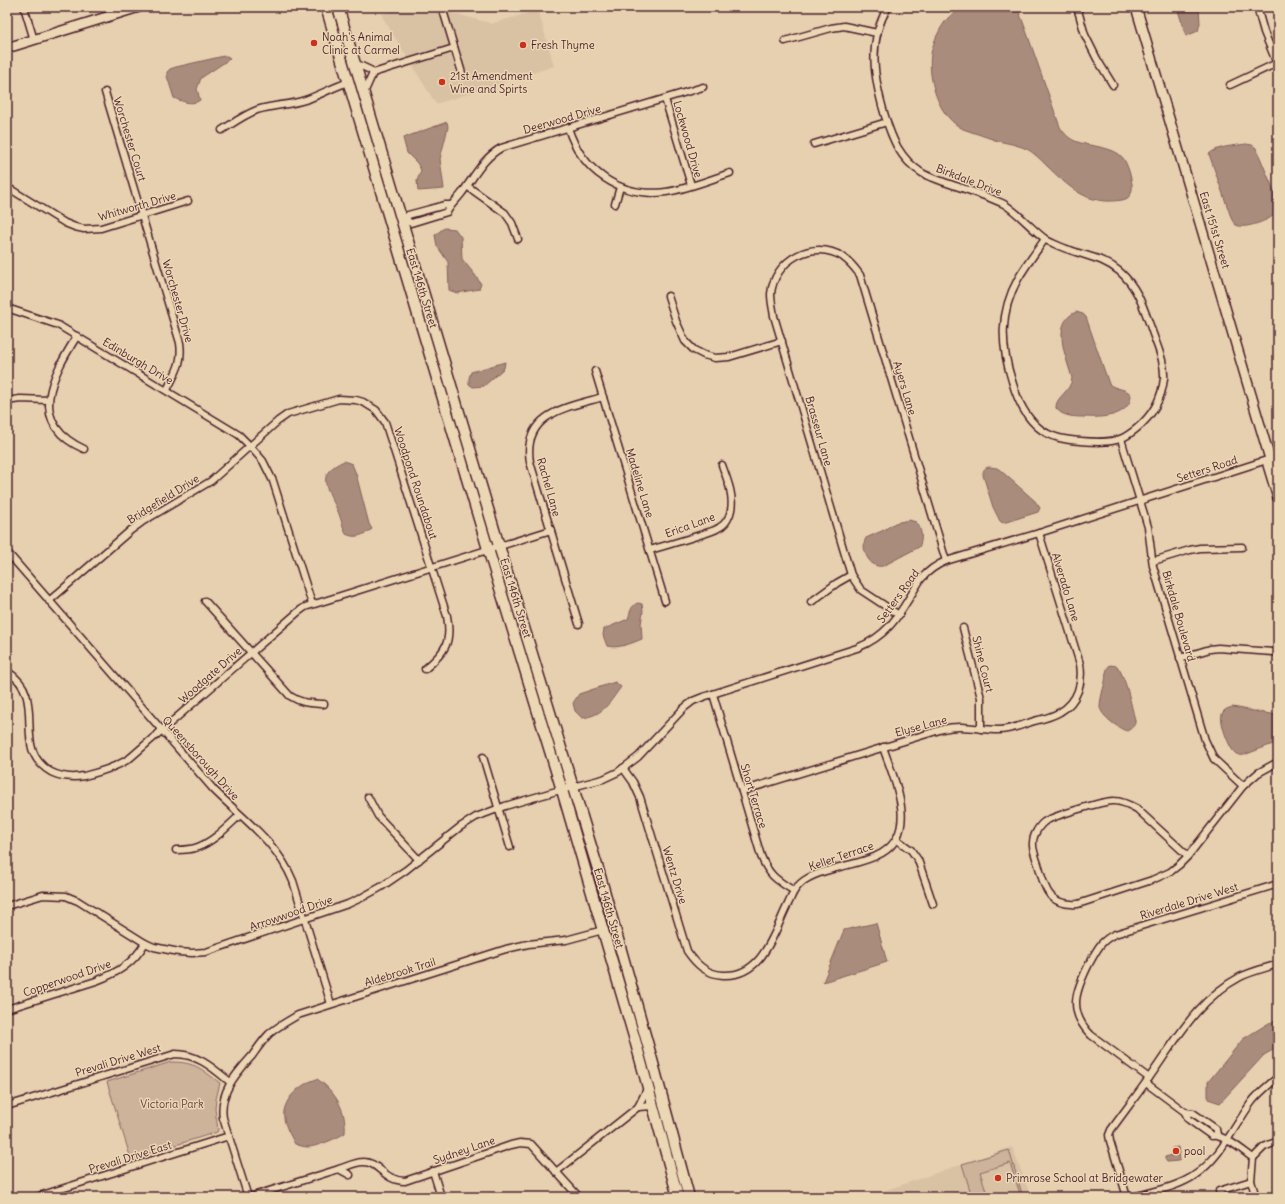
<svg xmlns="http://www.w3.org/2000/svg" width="1285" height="1204" font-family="Delius,sans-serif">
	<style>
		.built { fill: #d9c1a4 }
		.green { fill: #ccb39a; stroke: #8b6962 }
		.water { fill: #aa8c7d; stroke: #84605c }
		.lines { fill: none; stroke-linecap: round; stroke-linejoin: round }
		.street-casing { stroke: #4a1f2b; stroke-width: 9 }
		.secondary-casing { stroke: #4a1f2b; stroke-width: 12 }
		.primary-casing { stroke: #4a1f2b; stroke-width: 13 }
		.street { stroke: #ecd7b5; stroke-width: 6 }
		.secondary { stroke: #ecd7b5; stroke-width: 9 }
		.primary { stroke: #ecd7b5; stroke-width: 10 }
		.poi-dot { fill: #c8321e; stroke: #ecd7b5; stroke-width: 1.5 }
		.labels { text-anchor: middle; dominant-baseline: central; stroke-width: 3; stroke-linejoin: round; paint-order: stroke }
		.poi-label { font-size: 11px; fill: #4a1f2b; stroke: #ecd7b5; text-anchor: start }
		.street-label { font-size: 11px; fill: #4a1f2b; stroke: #ecd7b5 }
		.park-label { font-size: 11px; fill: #643d41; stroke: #ecd7b5 }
	</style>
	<rect width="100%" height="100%" fill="#e6d0af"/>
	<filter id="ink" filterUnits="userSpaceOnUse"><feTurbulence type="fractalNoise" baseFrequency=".025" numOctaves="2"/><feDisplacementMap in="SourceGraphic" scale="8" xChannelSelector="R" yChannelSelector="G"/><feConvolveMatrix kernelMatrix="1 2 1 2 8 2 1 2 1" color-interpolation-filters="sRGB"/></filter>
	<g filter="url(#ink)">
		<g class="built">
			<polygon points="403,7 429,7 490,23 491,24 538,10 554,66 436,104 383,18 382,14"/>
			<polygon points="1012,1147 1031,1197 866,1197"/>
		</g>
		<g class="green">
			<path d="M171,1062C196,1062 201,1069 220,1083L216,1099L215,1109L218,1130L217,1132L131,1159L107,1082Z"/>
			<polygon points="1009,1150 1023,1197 1021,1197 1010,1163 980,1172 988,1197 972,1197 962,1164"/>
		</g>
		<g class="water">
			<path d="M967,7H1017L1023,22L1060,127C1064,133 1068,138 1075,141C1089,147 1114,146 1123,158C1128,165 1131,177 1132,184C1133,192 1130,199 1122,200C1087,206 1069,187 1046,165C1040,159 1034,153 1027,149C1018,145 1007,143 998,141C986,137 975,133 963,129C958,126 953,123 949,118C935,103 928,74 931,54C933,42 940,27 948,18C953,13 960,10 967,7Z"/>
			<polygon points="1177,7 1199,7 1200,23 1198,31 1186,36"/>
			<path d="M224,56H227L230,58L225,62L201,78L197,89L200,100C193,106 181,101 174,98L167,76V72L170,69L176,67Z"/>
			<polygon points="447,122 448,127 440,159 444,189 418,191 417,181 421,170 417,163 407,153 403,138"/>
			<path d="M1246,144L1252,145L1256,148L1277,198C1278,203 1278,209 1275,214C1270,220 1244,230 1236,225C1234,224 1233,221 1232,220L1209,154C1218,146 1234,146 1246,144Z"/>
			<polygon points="444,228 455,229 461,237 462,259 475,275 481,284 479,289 457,293 449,290 448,262 437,246 435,235"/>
			<path d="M1076,312L1083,314L1086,317L1109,384C1116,390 1127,388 1131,395C1130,417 1101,418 1085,417C1076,417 1062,417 1056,408C1055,397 1071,392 1072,378C1067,359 1050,323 1076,312Z"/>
			<polygon points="505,362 504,368 484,386 473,387 469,384 469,378 471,372"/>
			<path d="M344,461L352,464L356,474L369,524L372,529C364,535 355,539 346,534C342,525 340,514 335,505C324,483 318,473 344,461Z"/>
			<path d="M989,467L997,468L1000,470L1035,501L1040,508L1038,512L1003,523L1000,521L993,507L983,475C983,470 984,468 989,467Z"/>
			<path d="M909,520L916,522C922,528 923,540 919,547L883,566C869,569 860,548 866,538L884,530L895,523Z"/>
			<path d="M638,603L642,604L643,611L641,624L642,639C632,643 619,649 607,646L603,635L604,629L628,619C630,613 631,605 638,603Z"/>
			<path d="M1110,665L1117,666C1126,677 1131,705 1135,720C1136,725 1131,729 1127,731C1119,729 1101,716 1100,707C1100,699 1103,690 1105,682C1106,676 1105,669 1110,665Z"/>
			<path d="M615,682L621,687C609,703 604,715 582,718L575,711L573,703L579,694Z"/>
			<path d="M1233,707L1264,713L1278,715V742L1244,755C1240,756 1238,755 1235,753C1229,748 1219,721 1222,714C1224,709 1229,708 1233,707Z"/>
			<polygon points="876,923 887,962 823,982 844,930"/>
			<polygon points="1278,1020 1278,1047 1264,1055 1220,1103 1208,1099 1208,1082 1243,1039 1269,1023"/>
			<path d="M317,1079C335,1091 347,1111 345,1133C338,1138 316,1147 308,1147C303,1147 299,1145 295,1144C290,1134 282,1122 284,1111C287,1095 303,1083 317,1079Z"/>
			<polygon points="1178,1147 1180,1160 1178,1161 1167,1162 1165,1159 1165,1157 1173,1155 1172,1148"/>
		</g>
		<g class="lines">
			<g class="street-casing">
				<g id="street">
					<polyline points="24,7 34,40"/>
					<polyline points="442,7 462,73"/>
					<path d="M888,7C867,42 874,79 885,116C892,139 900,159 922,173C929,177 937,179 944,182C964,189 985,195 1004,204C1020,214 1032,230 1048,241C1055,244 1062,248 1070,250C1089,257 1103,258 1119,271C1138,287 1144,309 1152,331C1157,346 1165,362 1164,378C1162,399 1152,416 1136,429C1131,433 1126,437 1120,439C1108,443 1094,442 1081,441C1066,440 1051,438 1039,428C1024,416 1017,399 1012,381C1001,346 999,313 1018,279C1026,265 1036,252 1045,239"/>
					<polyline points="1077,7 1085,35 1097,59 1113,85"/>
					<polyline points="1257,7 1264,32 1278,66"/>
					<polyline points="785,41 831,28 844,26 877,33"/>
					<polyline points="355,63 370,70 373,73"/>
					<polyline points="373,73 454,48"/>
					<polyline points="1230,85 1277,63"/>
					<path d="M105,92L180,343C183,364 175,373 167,390"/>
					<polyline points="364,93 373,73"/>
					<polyline points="665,99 691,185"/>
					<path d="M568,128C582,171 620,198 666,192C687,189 709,180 730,173"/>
					<path d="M222,130C233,123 244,115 257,110C273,105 290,105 305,100C320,95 333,87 349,82"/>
					<polyline points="814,144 887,122"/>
					<polyline points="467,186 505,213 512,223 518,239"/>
					<polyline points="7,187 65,223 75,227 84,229 101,228 188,201"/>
					<polyline points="615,204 620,187"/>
					<path d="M406,220L411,223L447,212C451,204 457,200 462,193C474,177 483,158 501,148L703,87"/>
					<polyline points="406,220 408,215 445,205 450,205"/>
					<polyline points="668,296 676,321 685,341 694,350 704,355 715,358 729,357 782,341"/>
					<polyline points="7,308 58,325 239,435 250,446 211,481 142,522 131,530 49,601"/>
					<path d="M77,336C52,376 26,423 84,449"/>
					<polyline points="595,371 665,601"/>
					<polyline points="7,401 20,399 48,400"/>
					<polyline points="1121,439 1148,527 1153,566 1205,740 1214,759 1243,786"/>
					<path d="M650,550C667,545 685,540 703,534C708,532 715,531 720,527C726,524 730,516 731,510C734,495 727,479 722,465"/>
					<path d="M7,552L214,790C243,819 277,842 293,881L331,1004"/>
					<polyline points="1153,561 1190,550 1200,548 1242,547"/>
					<path d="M205,601L290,696C303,704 310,703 324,704"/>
					<polyline points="811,602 837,583 851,575"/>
					<path d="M312,604L273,481L263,461L250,446L278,421L288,414L339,399L356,400L363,402L376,410L385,422L447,616C452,643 445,652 425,669"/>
					<path d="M899,615L861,590L851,575L774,316C773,309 771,302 771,294C774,260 813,238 843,257C850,262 855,268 860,275L946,561"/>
					<path d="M579,624L530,462C522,413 568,407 603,397"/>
					<polyline points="963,628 981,698 981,729"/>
					<polyline points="1180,658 1210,649 1218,648 1273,652"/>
					<path d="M7,671C16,677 23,684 26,694C35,722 19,753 51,772C61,777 74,778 84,776C100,772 117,767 130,758L298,612L305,607L551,530"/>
					<path d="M713,694L761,856C769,876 777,880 794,891"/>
					<polyline points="483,757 510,847"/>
					<path d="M623,768L633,782L640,797L687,951C696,964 706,974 723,975C763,977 773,934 788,904C791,898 793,891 798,886C808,875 823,872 836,868C851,864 869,861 882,853C920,830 893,778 883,747"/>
					<path d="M742,791L943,729C962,724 980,730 998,730C1011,730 1022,725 1034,721C1043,719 1052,717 1060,712C1078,702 1083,682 1080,664L1039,533"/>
					<polyline points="368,797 378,816 419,860"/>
					<polyline points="896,839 911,850 918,860 933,904"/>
					<path d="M176,850C183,850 190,850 198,847C214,841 227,827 240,815"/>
					<path d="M1188,856L1137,809C1130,805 1122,801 1114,801C1106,800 1050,817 1044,822C1040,825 1037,830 1035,834C1030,844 1035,855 1038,864C1045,888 1047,906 1078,904L1152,880L1170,872L1179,865L1188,856L1243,786L1258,773L1278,762"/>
					<path d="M7,906L43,895L66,896L78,901L145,943L154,947L179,952L192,953L206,952L348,904L361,898L381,887L406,870L460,827L476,817L505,806L553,792L603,779L618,772L638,757L684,708L693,701L703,697L857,648C893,634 902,608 921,579C928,571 936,565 946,561L1039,533L1270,459"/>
					<path d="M7,1009L96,981C117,973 134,963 145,943"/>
					<path d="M1149,1078L1091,1035C1067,1011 1076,990 1089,964C1097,950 1100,941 1115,934L1278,884"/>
					<path d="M1146,1083L1185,1112L1188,1119L1212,1136C1224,1134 1243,1151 1253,1158"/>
					<path d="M7,1106L175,1054C198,1054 213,1068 230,1082"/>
					<polyline points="638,1107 653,1106"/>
					<polyline points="1185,1112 1193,1113 1216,1129 1217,1135"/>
					<polyline points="1253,1158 1264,1147 1278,1141"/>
					<path d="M339,1169C346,1167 355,1162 363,1162C378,1161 384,1181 405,1181L511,1145L520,1143L531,1144L579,1197"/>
					<polyline points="433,1171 441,1197"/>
					<polyline points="556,1172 638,1107 648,1087"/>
					<polyline points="1251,1181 1256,1197"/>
					<polyline points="36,1197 229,1136"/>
					<path d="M248,1197L223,1118C219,1092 236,1074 252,1056C257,1049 263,1040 269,1034C278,1026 288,1021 298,1015L506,949L528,944L566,940L603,930"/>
					<polyline points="250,1197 339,1169 350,1175"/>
					<path d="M1127,1197L1110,1141L1109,1135L1111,1130C1124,1112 1137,1095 1149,1078C1176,1040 1198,999 1240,977C1252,971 1266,968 1278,964"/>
					<path d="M1134,1197C1154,1191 1178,1187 1195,1175C1220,1158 1234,1127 1251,1103C1258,1093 1269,1085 1278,1077"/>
					<polyline points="1221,1197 1219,1191 1251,1181 1253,1158"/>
				</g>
			</g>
			<g class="secondary-casing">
				<g id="secondary">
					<polyline points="1136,7 1270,459 1268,465 1278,498"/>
					<polyline points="7,48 139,7"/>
					<polyline points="1270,459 1276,463 1278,469"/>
				</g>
			</g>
			<g class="primary-casing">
				<g id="primary">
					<polyline points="326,7 488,549 562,790 635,1040 678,1197"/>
					<polyline points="338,7 499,546 598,869 651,1056 689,1197"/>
				</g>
			</g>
			<use href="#street" class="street"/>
			<use href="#secondary" class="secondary"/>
			<use href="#primary" class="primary"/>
		</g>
	</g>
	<g class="poi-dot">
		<circle cx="314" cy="43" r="4"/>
		<circle cx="523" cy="45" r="4"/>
		<circle cx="442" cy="82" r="4"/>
		<circle cx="1176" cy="1151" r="4"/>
		<circle cx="998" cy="1178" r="4"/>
	</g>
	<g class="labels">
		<g class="poi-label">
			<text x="322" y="37">Noah's Animal<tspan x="322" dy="13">Clinic at Carmel</tspan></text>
			<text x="531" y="45">Fresh Thyme</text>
			<text x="450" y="76">21st Amendment<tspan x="450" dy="13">Wine and Spirts</tspan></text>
			<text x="1184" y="1151">pool</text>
			<text x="1006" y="1178">Primrose School at Bridgewater</text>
		</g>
		<g class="street-label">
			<text transform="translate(562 119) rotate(-16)">Deerwood Drive</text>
			<text transform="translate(130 139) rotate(73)">Worchester Court</text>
			<text transform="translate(688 139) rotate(74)">Lockwood Drive</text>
			<text transform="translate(969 180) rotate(21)">Birkdale Drive</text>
			<text transform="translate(137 206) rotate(-16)">Whitworth Drive</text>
			<text transform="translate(1215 230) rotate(73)">East 151st Street</text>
			<text transform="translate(422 288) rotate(73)">East 146th Street</text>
			<text transform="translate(178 301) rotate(74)">Worchester Drive</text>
			<text transform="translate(138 361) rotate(31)">Edinburgh Drive</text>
			<text transform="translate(905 388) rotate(73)">Ayers Lane</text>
			<text transform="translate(819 431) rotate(74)">Brasseur Lane</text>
			<text transform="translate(1207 469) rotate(-18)">Setters Road</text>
			<text transform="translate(416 483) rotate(72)">Woodpond Roundabout</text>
			<text transform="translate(640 483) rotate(73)">Madeline Lane</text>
			<text transform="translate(549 487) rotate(74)">Rachel Lane</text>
			<text transform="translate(163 499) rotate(-32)">Bridgefield Drive</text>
			<text transform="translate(690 525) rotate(-20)">Erica Lane</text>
			<text transform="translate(1066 587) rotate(73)">Alverado Lane</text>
			<text transform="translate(898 596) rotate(-54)">Setters Road</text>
			<text transform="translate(516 598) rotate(73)">East 146th Street</text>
			<text transform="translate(1179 616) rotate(74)">Birkdale Boulevard</text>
			<text transform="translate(983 664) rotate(76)">Shine Court</text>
			<text transform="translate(210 675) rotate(-41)">Woodgate Drive</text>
			<text transform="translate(921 726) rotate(-15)">Elyse Lane</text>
			<text transform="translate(201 758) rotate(48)">Queensborough Drive</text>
			<text transform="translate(754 796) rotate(73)">Short Terrace</text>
			<text transform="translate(841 856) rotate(-19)">Keller Terrace</text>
			<text transform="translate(675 875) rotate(73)">Wentz Drive</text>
			<text transform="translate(1189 901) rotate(-17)">Riverdale Drive West</text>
			<text transform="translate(609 908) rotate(74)">East 146th Street</text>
			<text transform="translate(291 913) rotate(-19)">Arrowwood Drive</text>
			<text transform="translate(400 972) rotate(-17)">Aldebrook Trail</text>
			<text transform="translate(67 978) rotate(-19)">Copperwood Drive</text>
			<text transform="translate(118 1060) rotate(-17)">Prevali Drive West</text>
			<text transform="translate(464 1150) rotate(-19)">Sydney Lane</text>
			<text transform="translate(130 1157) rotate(-17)">Prevali Drive East</text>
		</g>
		<g class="park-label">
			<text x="172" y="1104">Victoria Park</text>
		</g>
	</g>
	<rect width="1285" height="1204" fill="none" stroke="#ecd7b5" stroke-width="24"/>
	<rect x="12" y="12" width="1261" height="1180" fill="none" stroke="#4a1f2b" stroke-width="1.5" filter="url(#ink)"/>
</svg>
